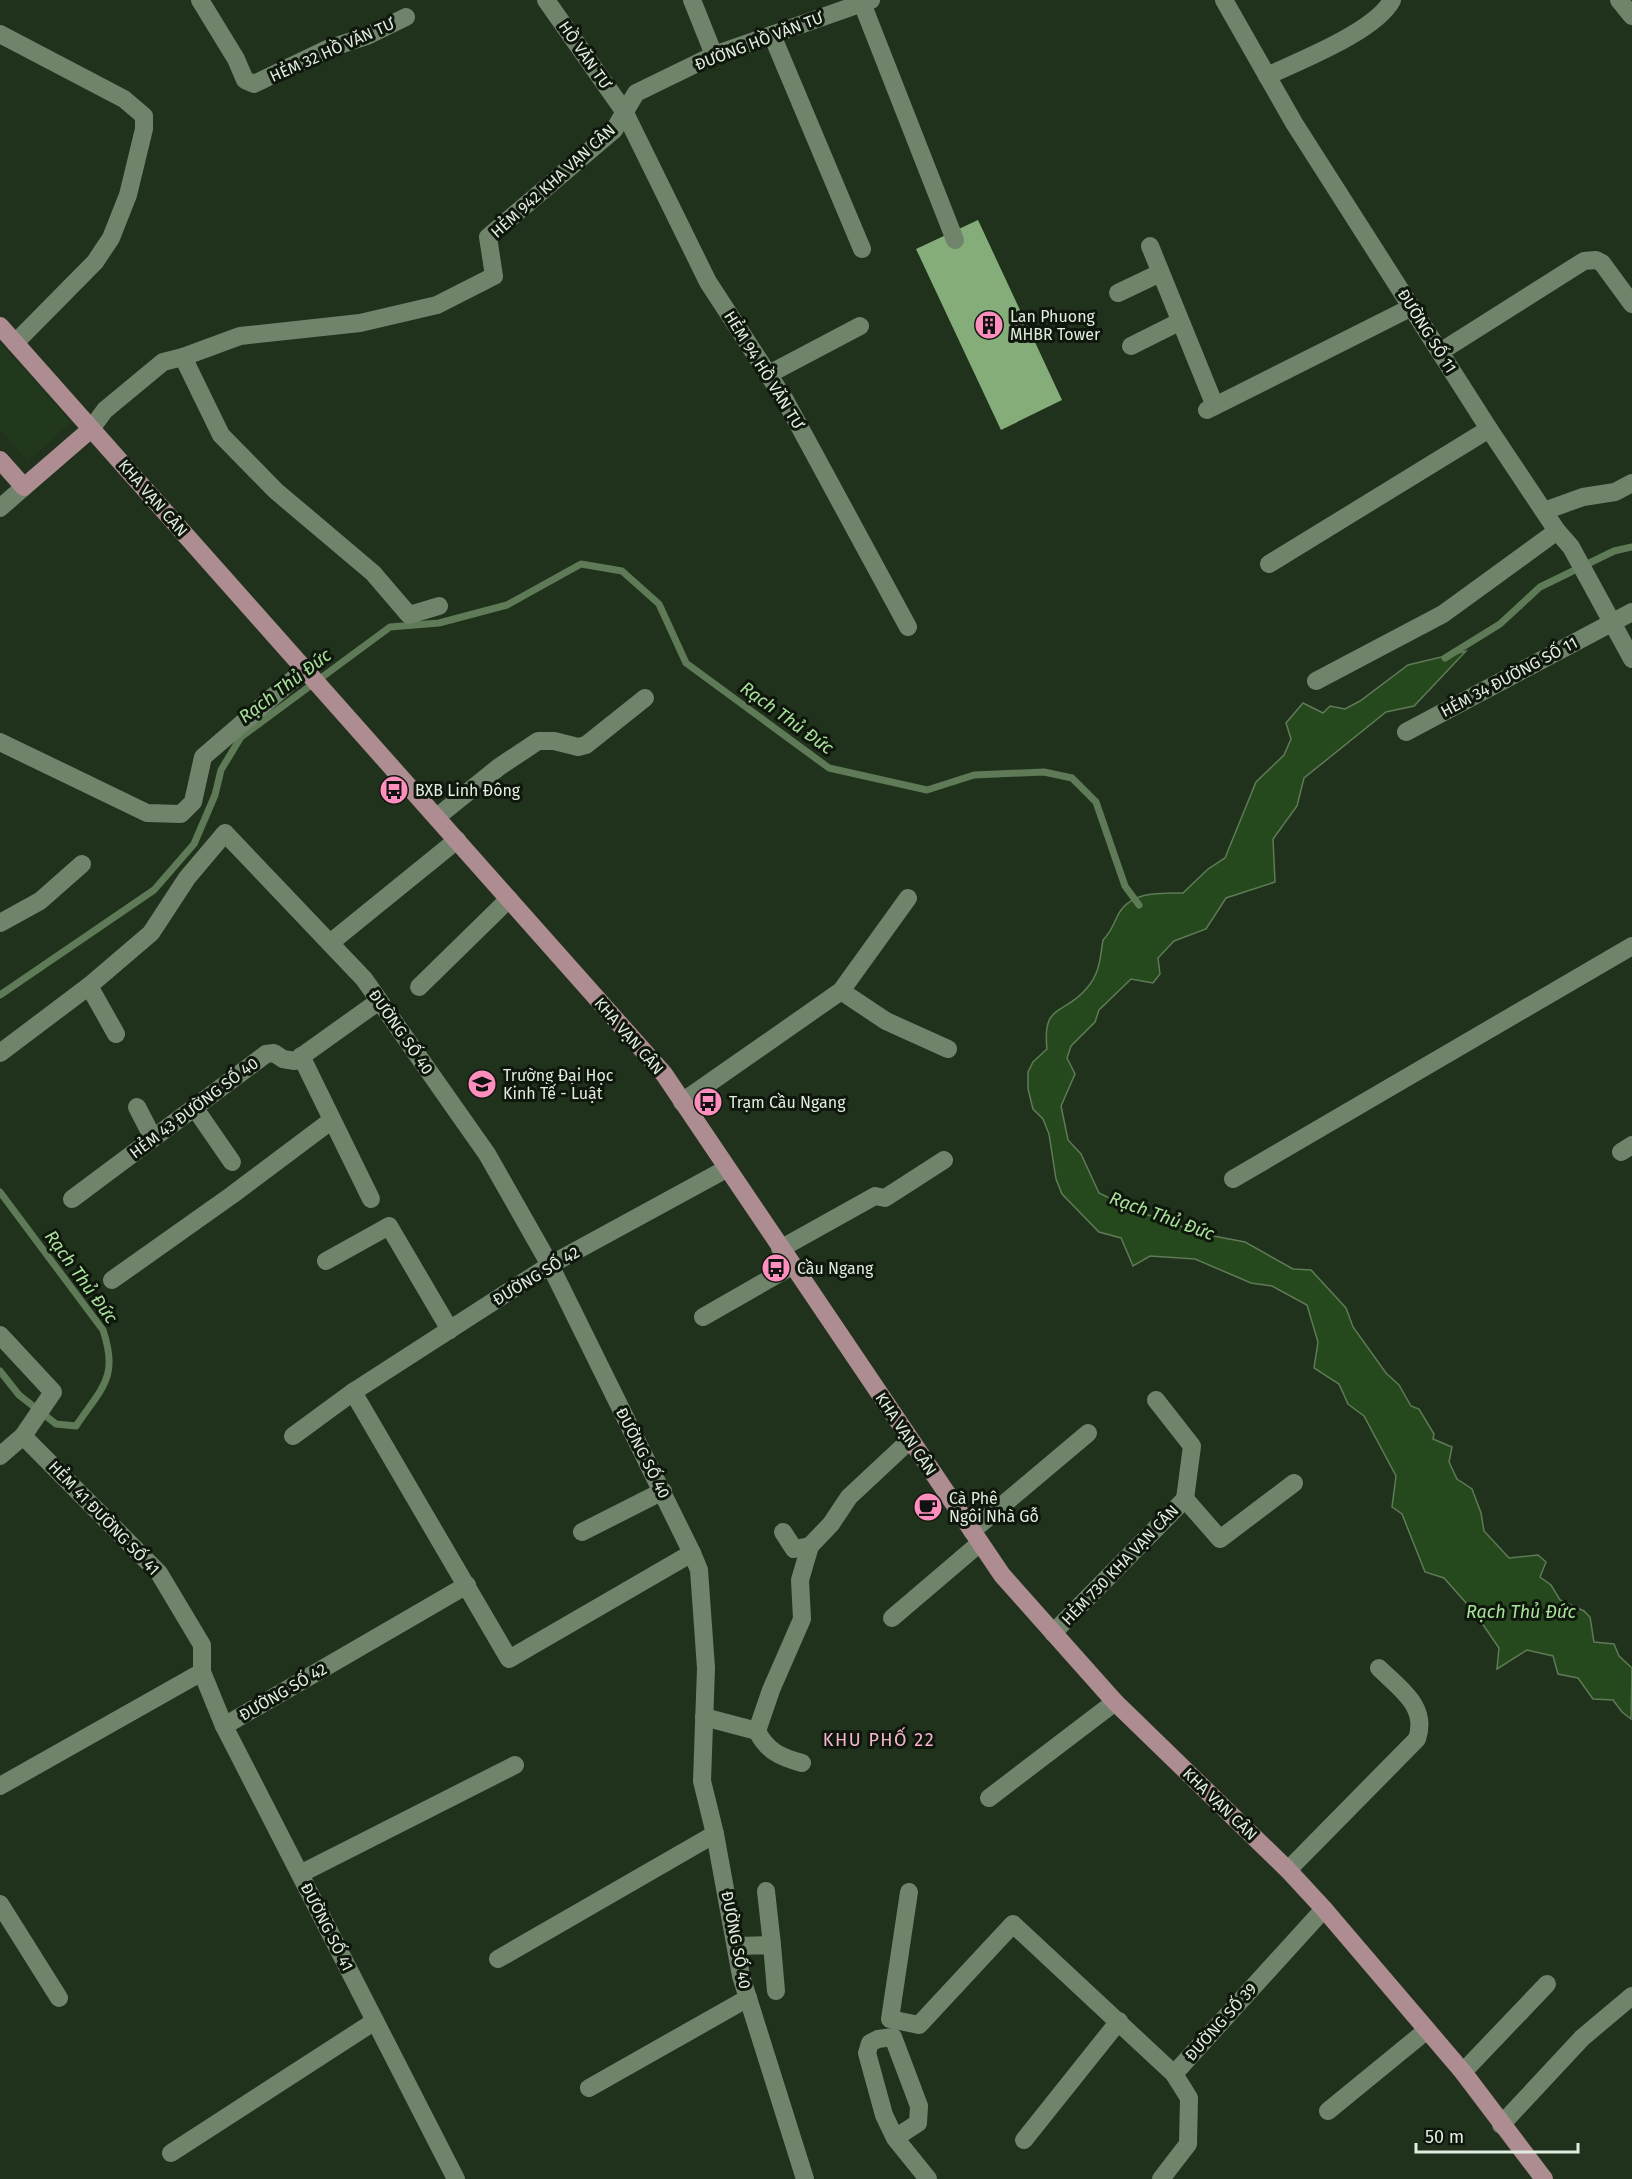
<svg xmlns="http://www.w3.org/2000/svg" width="1632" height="2179" font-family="'Fira Sans',sans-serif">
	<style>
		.built { fill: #22381d }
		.water { fill: #25491c; stroke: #5e7a56; stroke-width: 1.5 }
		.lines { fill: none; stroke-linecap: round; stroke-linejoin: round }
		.stream { stroke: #5e7a56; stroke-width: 7 }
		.building { fill: #84ad7a }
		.minor { stroke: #70846b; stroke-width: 18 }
		.major { stroke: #ad8c92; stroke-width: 18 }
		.labels { text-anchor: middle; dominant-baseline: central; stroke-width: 6; stroke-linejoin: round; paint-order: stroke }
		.street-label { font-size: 16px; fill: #e2eddf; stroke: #0f170d }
		.poi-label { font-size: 16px; fill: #e2eddf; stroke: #0f170d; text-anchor: start }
		.water-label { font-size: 18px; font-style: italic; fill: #a9e29b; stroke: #0f170d }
		.neighbourhood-label { font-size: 18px; letter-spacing: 1.5px; fill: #f6b6ce; stroke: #0f170d }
	</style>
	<rect width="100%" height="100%" fill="#20311c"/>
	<polygon class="built" points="0,343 71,422 28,461 0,430"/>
	<path class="water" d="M1466,651L1414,706L1386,712L1304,778L1297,806L1273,839L1275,882L1226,898L1206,929L1174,941L1158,958L1160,974L1153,983L1131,979L1099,1010L1095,1022L1071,1046L1067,1058L1075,1074L1061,1106L1068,1140L1081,1154L1099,1193L1134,1210L1203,1234L1245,1242L1293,1269L1311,1270L1346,1308L1353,1327L1386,1373L1399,1385L1411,1406L1419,1409L1434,1434L1433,1439L1452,1447L1449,1462L1457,1479L1472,1489L1481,1513L1484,1531L1509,1558L1538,1555L1546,1562L1540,1577L1551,1585L1560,1600L1584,1611L1590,1617L1594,1642L1614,1644L1619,1656L1632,1668L1631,1719L1622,1712L1613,1700L1593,1699L1578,1678L1558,1674L1553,1656L1527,1650L1497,1669L1499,1648L1475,1613L1444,1578L1425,1572L1402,1514L1392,1507L1396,1476L1364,1416L1348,1404L1339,1384L1314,1368L1318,1342L1307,1305L1272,1286L1251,1283L1195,1259L1150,1256L1133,1266L1121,1238L1099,1232L1062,1194L1056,1179L1049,1134L1043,1119L1033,1109L1028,1089V1072L1033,1062L1047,1049C1042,1002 1064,1016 1087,988C1100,973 1100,958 1103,940C1111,932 1112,927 1117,917C1129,891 1159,893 1183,893L1208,869L1225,858L1256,782L1284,755L1291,739L1286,723L1303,703L1323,713L1330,706L1345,709L1360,701L1408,665Z"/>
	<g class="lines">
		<g class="stream">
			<polyline points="1445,658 1500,624 1540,587 1614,551 1632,547"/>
			<polyline points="0,995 154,890 194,844 215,795 221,770 241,737 390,627 439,623 507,605 581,564 622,571 659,604 686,663 829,768 927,790 974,775 1044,772 1072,778 1096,802 1125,886 1139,905"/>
			<path d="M0,1192L103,1330C119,1378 102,1387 76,1426L56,1424L19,1395L0,1371"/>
		</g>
	</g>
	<polygon class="building" points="978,220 1062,400 1001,430 916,249"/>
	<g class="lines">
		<g class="minor">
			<polyline points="200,0 236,59 245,80 254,84 327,49 367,36 406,17"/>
			<polyline points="546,0 624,111 708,282 785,400 908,627"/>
			<polyline points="692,0 714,55"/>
			<polyline points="1224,0 1294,123 1489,429 1557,531 1571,547 1632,659"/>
			<polyline points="1619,0 1632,16"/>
			<polyline points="862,3 955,240"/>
			<polyline points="0,34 124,99 144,116 144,129 128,195 111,238 95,262 15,343"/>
			<polyline points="772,35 862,249"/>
			<path d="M1267,76C1299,61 1376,31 1392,0"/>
			<polyline points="1150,246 1215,406"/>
			<polyline points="1118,293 1160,273"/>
			<polyline points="1131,346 1179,322"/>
			<polyline points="1440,352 1584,261 1596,260 1602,263 1632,304"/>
			<polyline points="183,357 221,435 276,491 373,573 409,615 439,606"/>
			<polyline points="769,374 860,326"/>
			<polyline points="1207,410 1412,307"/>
			<polyline points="91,429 105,410 163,362 183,357 240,336 360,323 437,305 494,276 488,237 614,130 636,93 714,55 871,0"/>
			<polyline points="0,508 24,487"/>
			<polyline points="1544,511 1583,497 1615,492 1632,483"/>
			<polyline points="1269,564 1489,429"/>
			<polyline points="1316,681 1443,614 1557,531"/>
			<polyline points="1406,732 1632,612"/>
			<polyline points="0,742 147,813 181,814 193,802 203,757 304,670"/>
			<polyline points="437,817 499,767 538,741 554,741 578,747 586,745 645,698"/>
			<polyline points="0,923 40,901 82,864"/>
			<polyline points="330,943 457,840"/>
			<polyline points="89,986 116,1034"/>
			<polyline points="419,987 509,899"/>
			<polyline points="841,991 886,1021 948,1049"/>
			<polyline points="0,1053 89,986 151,933 187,878 225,833 364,979 487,1154 550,1265 692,1553 699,1570 706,1668 702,1781 715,1834 741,1976 805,2179"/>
			<polyline points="301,1056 371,1199"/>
			<polyline points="682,1102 841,991 908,898"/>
			<polyline points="137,1107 153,1138"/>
			<polyline points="194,1107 232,1162"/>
			<polyline points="1621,1152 1632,1145"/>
			<polyline points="1233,1179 1632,946"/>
			<polyline points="72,1199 266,1054 274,1053 283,1059 295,1061 379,1001"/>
			<polyline points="780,1249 875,1196 885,1198 944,1160"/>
			<polyline points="326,1261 389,1226 450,1330"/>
			<polyline points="112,1280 232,1195 332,1120"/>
			<polyline points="703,1317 792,1266"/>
			<polyline points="0,1335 53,1392 23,1436 0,1456"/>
			<polyline points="353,1392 509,1659 692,1553"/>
			<polyline points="1156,1400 1192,1446 1185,1499"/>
			<polyline points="23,1436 159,1573 202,1645 202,1672 224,1726 456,2179"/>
			<polyline points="293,1436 353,1392 550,1265 726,1169"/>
			<polyline points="972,1531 1088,1433"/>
			<polyline points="582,1532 663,1491"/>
			<polyline points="783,1532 794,1549 810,1546"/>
			<polyline points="892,1618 980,1543"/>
			<polyline points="1053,1633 1185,1499 1220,1539 1294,1483"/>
			<polyline points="704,1717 757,1731 771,1690 802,1619 800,1580 810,1546 831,1524 849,1497 910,1440"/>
			<polyline points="224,1726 467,1585"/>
			<path d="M757,1731C767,1751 780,1757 802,1763"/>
			<polyline points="0,1786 202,1672"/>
			<polyline points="989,1798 1115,1702"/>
			<path d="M1288,1870L1417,1739C1428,1706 1400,1689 1379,1668"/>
			<polyline points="300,1874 515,1765"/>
			<polyline points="766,1891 772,1945"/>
			<polyline points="909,1892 890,2019 919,2025 1013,1924 1174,2074"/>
			<polyline points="0,1904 59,1998"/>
			<polyline points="736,1946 772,1945 776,1991"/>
			<polyline points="498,1959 715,1834"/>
			<polyline points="1463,2072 1547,1984"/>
			<polyline points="589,2088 748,1998"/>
			<polyline points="1328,2111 1427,2030"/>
			<polyline points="1501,2125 1582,2038 1632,1996"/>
			<polyline points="895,2138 918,2123 919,2106 893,2037 878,2039 870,2043 867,2053 884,2115 895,2138 928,2179"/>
			<polyline points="1024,2140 1119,2021"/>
			<polyline points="171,2153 375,2021"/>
			<polyline points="1161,2179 1188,2144 1189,2098 1174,2074 1324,1909"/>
		</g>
		<g class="major">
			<polyline points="0,326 664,1074 1002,1575 1115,1702 1288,1870 1324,1909 1463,2072 1544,2179"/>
			<polyline points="0,460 24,487 91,429"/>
		</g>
	</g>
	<defs>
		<g id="building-disc" transform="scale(1.5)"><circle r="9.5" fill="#fe8ebd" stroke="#0f170d"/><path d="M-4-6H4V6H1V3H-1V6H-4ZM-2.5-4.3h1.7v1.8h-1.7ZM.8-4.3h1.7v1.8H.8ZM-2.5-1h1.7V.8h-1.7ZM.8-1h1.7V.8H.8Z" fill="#111"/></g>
		<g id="bus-disc" transform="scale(1.5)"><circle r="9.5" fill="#fe8ebd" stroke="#0f170d"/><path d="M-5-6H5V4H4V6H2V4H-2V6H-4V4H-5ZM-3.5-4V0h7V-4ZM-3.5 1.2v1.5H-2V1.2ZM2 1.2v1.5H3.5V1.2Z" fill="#111"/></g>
		<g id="school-disc" transform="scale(1.5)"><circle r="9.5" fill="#fe8ebd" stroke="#0f170d"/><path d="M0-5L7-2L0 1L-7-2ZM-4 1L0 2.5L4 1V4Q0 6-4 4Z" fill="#111"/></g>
		<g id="cafe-disc" transform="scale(1.5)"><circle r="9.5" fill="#fe8ebd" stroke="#0f170d"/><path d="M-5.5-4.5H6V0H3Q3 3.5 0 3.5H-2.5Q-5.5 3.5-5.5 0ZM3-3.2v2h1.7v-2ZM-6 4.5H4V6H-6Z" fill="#111"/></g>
	</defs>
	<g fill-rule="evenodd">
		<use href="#building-disc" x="989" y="325"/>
		<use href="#bus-disc" x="394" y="790"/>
		<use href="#school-disc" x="482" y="1084"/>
		<use href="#bus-disc" x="708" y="1102"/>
		<use href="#bus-disc" x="776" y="1268"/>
		<use href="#cafe-disc" x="928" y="1507"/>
	</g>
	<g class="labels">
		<g class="street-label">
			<text transform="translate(759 41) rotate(-21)">ĐƯỜNG HỒ VĂN TƯ</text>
			<text transform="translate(332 50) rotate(-24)">HẺM 32 HỒ VĂN TƯ</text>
			<text transform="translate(585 55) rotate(55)">HỒ VĂN TƯ</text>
			<text transform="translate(553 181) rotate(-42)">HẺM 942 KHA VẠN CÂN</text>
			<text transform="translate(1427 331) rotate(58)">ĐƯỜNG SỐ 11</text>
			<text transform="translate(764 370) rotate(58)">HẺM 94 HỒ VĂN TƯ</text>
			<text transform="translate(153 498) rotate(49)">KHA VẠN CÂN</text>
			<text transform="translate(1509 677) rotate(-28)">HẺM 34 ĐƯỜNG SỐ 11</text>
			<text transform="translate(401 1032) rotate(55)">ĐƯỜNG SỐ 40</text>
			<text transform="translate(629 1036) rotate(49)">KHA VẠN CÂN</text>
			<text transform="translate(194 1108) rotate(-37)">HẺM 43 ĐƯỜNG SỐ 40</text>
			<text transform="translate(536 1276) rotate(-31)">ĐƯỜNG SỐ 42</text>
			<text transform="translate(906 1434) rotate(56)">KHA VẠN CÂN</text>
			<text transform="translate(643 1453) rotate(63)">ĐƯỜNG SỐ 40</text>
			<text transform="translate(104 1518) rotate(46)">HẺM 41 ĐƯỜNG SỐ 41</text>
			<text transform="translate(1120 1565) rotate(-46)">HẺM 730 KHA VẠN CÂN</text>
			<text transform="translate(283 1692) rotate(-30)">ĐƯỜNG SỐ 42</text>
			<text transform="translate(1220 1804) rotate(44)">KHA VẠN CÂN</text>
			<text transform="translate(327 1927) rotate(63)">ĐƯỜNG SỐ 41</text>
			<text transform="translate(736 1940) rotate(79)">ĐƯỜNG SỐ 40</text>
			<text transform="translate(1221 2022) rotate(-48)">ĐƯỜNG SỐ 39</text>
		</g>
		<g class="poi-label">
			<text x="1010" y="316">Lan Phuong<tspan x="1010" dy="18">MHBR Tower</tspan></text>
			<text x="415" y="790">BXB Linh Đông</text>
			<text x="503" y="1075">Trường Đại Học<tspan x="503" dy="18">Kinh Tế - Luật</tspan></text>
			<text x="729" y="1102">Trạm Cầu Ngang</text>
			<text x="797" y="1268">Cầu Ngang</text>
			<text x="949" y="1498">Cà Phê<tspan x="949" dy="18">Ngôi Nhà Gỗ</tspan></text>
		</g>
		<g class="water-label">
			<text transform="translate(285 686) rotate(-37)">Rạch Thủ Đức</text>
			<text transform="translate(787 718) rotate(36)">Rạch Thủ Đức</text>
			<text transform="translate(1162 1216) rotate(20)">Rạch Thủ Đức</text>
			<text transform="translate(81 1277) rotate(54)">Rạch Thủ Đức</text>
			<text x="1521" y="1612">Rạch Thủ Đức</text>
		</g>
		<g class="neighbourhood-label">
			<text x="879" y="1740">KHU PHỐ 22</text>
		</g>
	</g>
	<path d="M1416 2143v9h162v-9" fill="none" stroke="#e2eddf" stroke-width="3"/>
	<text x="1425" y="2143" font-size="18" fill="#e2eddf" stroke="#0f170d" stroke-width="4.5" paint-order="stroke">50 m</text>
</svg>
